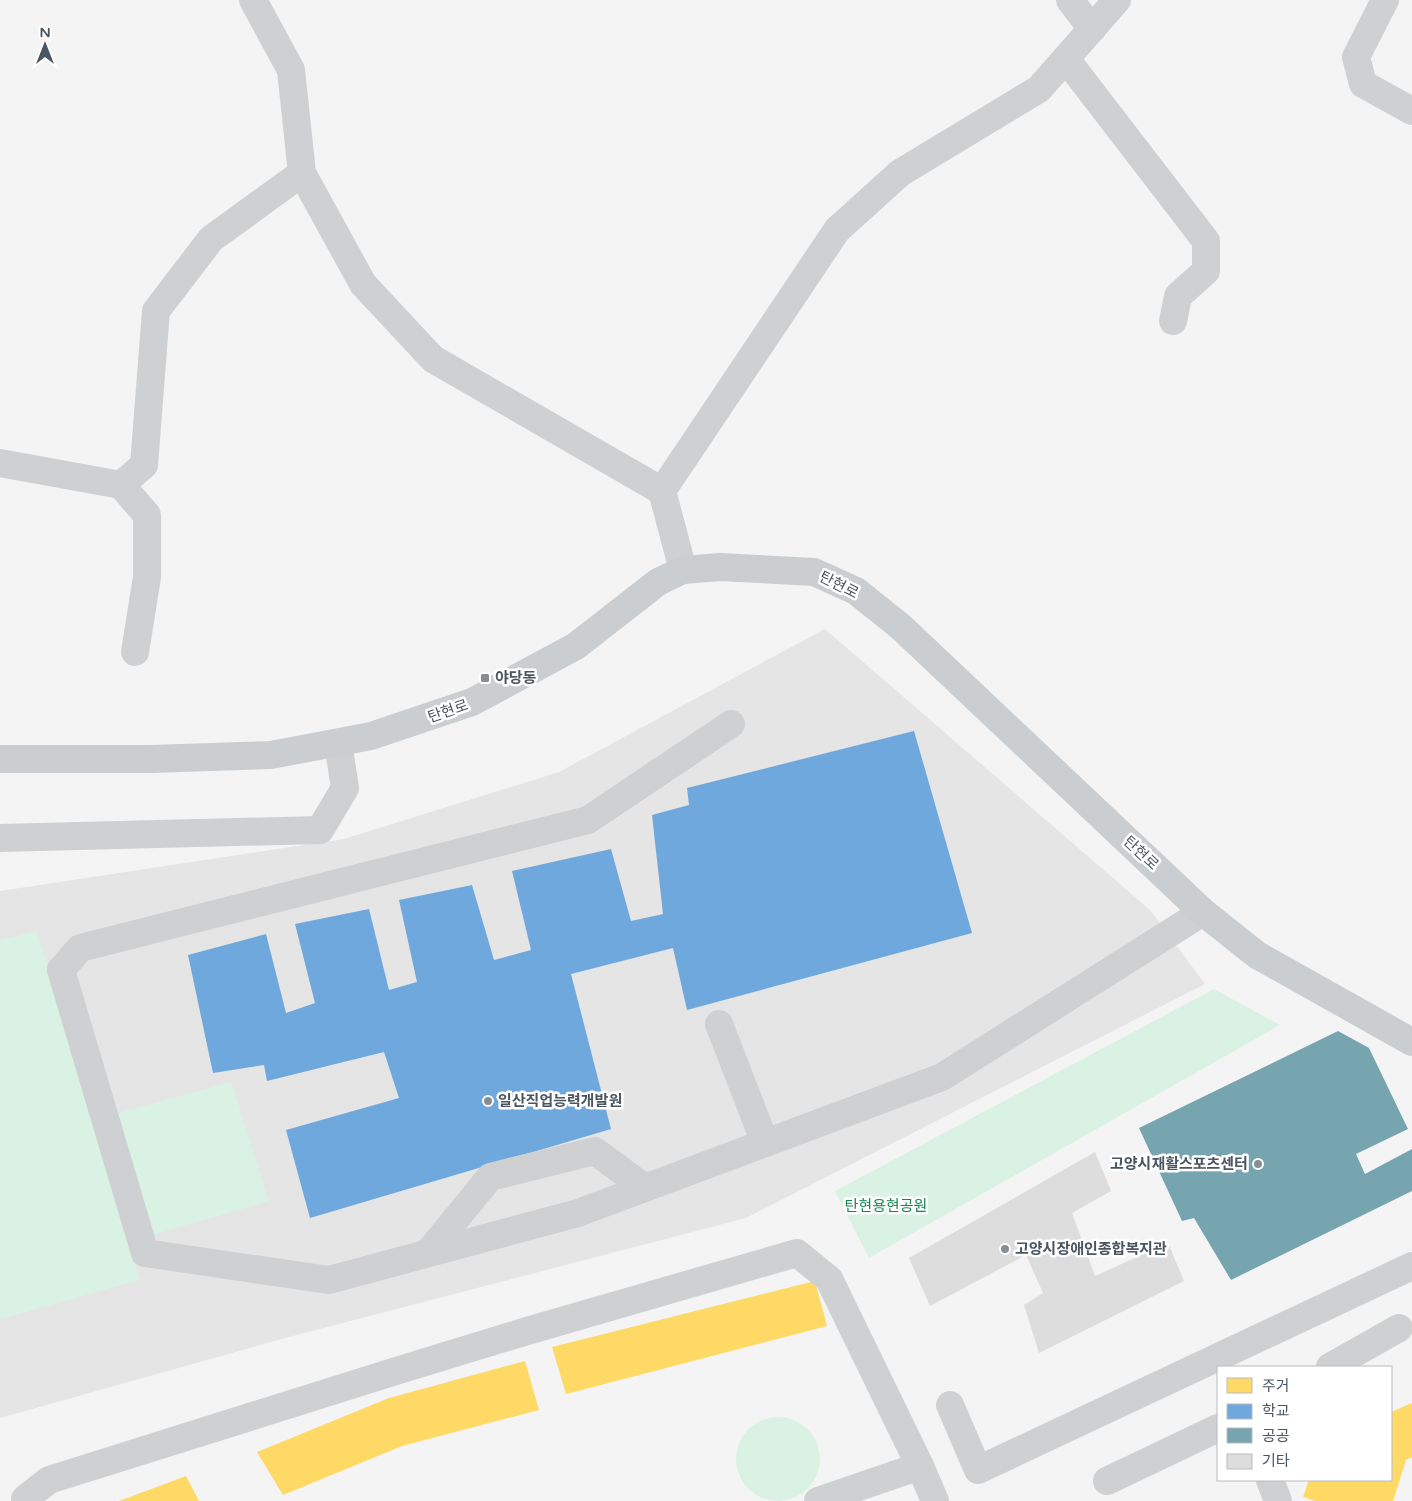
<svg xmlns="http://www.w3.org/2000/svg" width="1412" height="1501" font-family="'Varela Round','Noto Sans KR',sans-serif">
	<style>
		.education { fill: #e6e5e6 }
		.green { fill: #d9f2e3 }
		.homes { fill: #ffd966 }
		.schools { fill: #6fa8dc }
		.public { fill: #76a5af }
		.building { fill: #ddddde }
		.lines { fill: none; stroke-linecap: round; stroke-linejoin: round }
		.minor { stroke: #ced0d2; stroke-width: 28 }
		.major { stroke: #caced1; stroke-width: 28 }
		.poi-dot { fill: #868d94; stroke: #fff; stroke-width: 2 }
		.labels { text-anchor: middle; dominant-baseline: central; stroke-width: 5; stroke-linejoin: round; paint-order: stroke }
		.street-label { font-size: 15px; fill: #4a5661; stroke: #fff }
		.poi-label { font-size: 15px; font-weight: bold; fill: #4a5661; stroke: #fff; text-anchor: start }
		.park-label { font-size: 15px; fill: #17864f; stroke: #fff }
	</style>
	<rect width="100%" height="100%" fill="#f4f4f4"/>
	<polygon class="education" points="825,629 1150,910 1205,984 746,1218 289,1337 0,1418 0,891 344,839 559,772"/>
	<g class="green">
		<polygon points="37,931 140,1280 0,1319 0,940"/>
		<polygon points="1214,989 1280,1025 869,1258 835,1191"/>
		<polygon points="231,1082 269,1201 145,1237 111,1115"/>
		<circle cx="778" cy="1459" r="42"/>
	</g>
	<g class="homes">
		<polygon points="815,1281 827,1326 566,1394 552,1347"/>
		<polygon points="525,1361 539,1410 402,1446 283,1495 257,1452 389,1398"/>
		<polygon points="1412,1403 1412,1457 1406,1460 1393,1501 1315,1501 1303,1497 1309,1480 1391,1480 1391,1412"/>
		<polygon points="186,1476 199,1501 119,1501"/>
	</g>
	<polygon class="schools" points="914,731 972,933 687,1010 673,948 571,974 611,1129 310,1218 286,1130 399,1098 384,1052 267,1081 264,1065 213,1073 188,955 266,934 286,1013 315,1003 295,924 369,909 389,990 417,982 399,900 472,885 494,960 531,950 512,871 611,849 631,921 663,914 652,815 689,805 687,788"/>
	<polygon class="public" points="1338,1031 1369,1048 1408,1129 1356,1154 1365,1174 1412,1149 1412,1191 1231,1280 1194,1218 1182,1221 1139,1128"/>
	<polygon class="building" points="1095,1152 1111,1191 1072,1213 1095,1276 1168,1243 1184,1281 1039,1353 1024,1305 1043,1293 1026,1255 930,1306 909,1258"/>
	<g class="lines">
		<g class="minor">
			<polyline points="253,0 291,70 302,173 363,284 433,359 662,491"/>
			<polyline points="1070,0 1092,29"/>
			<polyline points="1385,0 1356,57 1363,84 1412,111"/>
			<polyline points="1066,59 1206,241 1206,271 1178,296 1173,321"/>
			<polyline points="0,463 121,485 144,465 156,311 211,239 302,173"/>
			<polyline points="121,485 147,515 147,577 135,652"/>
			<polyline points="683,570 662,491 837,230 900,173 1039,89 1117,0"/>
			<polyline points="731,724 588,820 80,948 61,970 145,1253 329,1280 578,1213 942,1077 1203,912"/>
			<polyline points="0,838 320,830 345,788 338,743"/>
			<polyline points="719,1024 765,1143"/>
			<polyline points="428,1253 490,1177 595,1151 645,1188"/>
			<polyline points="1330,1367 1399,1328"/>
			<polyline points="950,1405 978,1470 1412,1266"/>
			<polyline points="1270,1480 1278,1501"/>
			<polyline points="1107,1481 1218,1428"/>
			<polyline points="25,1501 25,1499 49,1480 396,1371 527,1331 797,1253 829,1279 920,1466 935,1501"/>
			<polyline points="818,1501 920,1466"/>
		</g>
		<polyline class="major" points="0,759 151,759 271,755 371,736 472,702 576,646 658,582 683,570 720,567 814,572 856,591 901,627 1203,912 1257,955 1412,1042"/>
	</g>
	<g class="poi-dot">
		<rect x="480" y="673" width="10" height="10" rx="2.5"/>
		<circle cx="488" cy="1101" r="5"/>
		<circle cx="1258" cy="1164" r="5"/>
		<circle cx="1005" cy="1249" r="5"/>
	</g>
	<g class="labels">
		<g class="street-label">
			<text transform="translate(839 585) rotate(27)">탄현로</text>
			<text transform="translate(448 711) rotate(-19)">탄현로</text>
			<text transform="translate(1141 853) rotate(43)">탄현로</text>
		</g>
		<g class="poi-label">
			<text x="495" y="678">야당동</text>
			<text x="498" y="1101">일산직업능력개발원</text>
			<text x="1248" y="1164" text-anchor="end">고양시재활스포츠센터</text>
			<text x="1015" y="1249">고양시장애인종합복지관</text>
		</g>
		<g class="park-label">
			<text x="886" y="1206">탄현용현공원</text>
		</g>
	</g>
	<rect x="1217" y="1366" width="175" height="115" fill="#ffffff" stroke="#b7bbc0"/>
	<rect x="1227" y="1378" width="25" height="15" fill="#ffd966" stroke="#b7bbc0"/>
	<text x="1262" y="1391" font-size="15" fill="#4a5661">주거</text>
	<rect x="1227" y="1404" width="25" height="15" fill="#6fa8dc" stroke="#b7bbc0"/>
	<text x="1262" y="1416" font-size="15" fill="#4a5661">학교</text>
	<rect x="1227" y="1428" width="25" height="15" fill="#76a5af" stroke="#b7bbc0"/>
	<text x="1262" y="1441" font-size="15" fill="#4a5661">공공</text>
	<rect x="1227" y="1454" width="25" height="15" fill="#ddddde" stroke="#b7bbc0"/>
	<text x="1262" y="1466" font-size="15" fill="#4a5661">기타</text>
	<g transform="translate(45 45)" stroke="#ffffff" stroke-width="4" paint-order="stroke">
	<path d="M0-4L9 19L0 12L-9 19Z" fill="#4a5661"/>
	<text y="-8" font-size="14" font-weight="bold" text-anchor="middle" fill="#4a5661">N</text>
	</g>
</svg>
